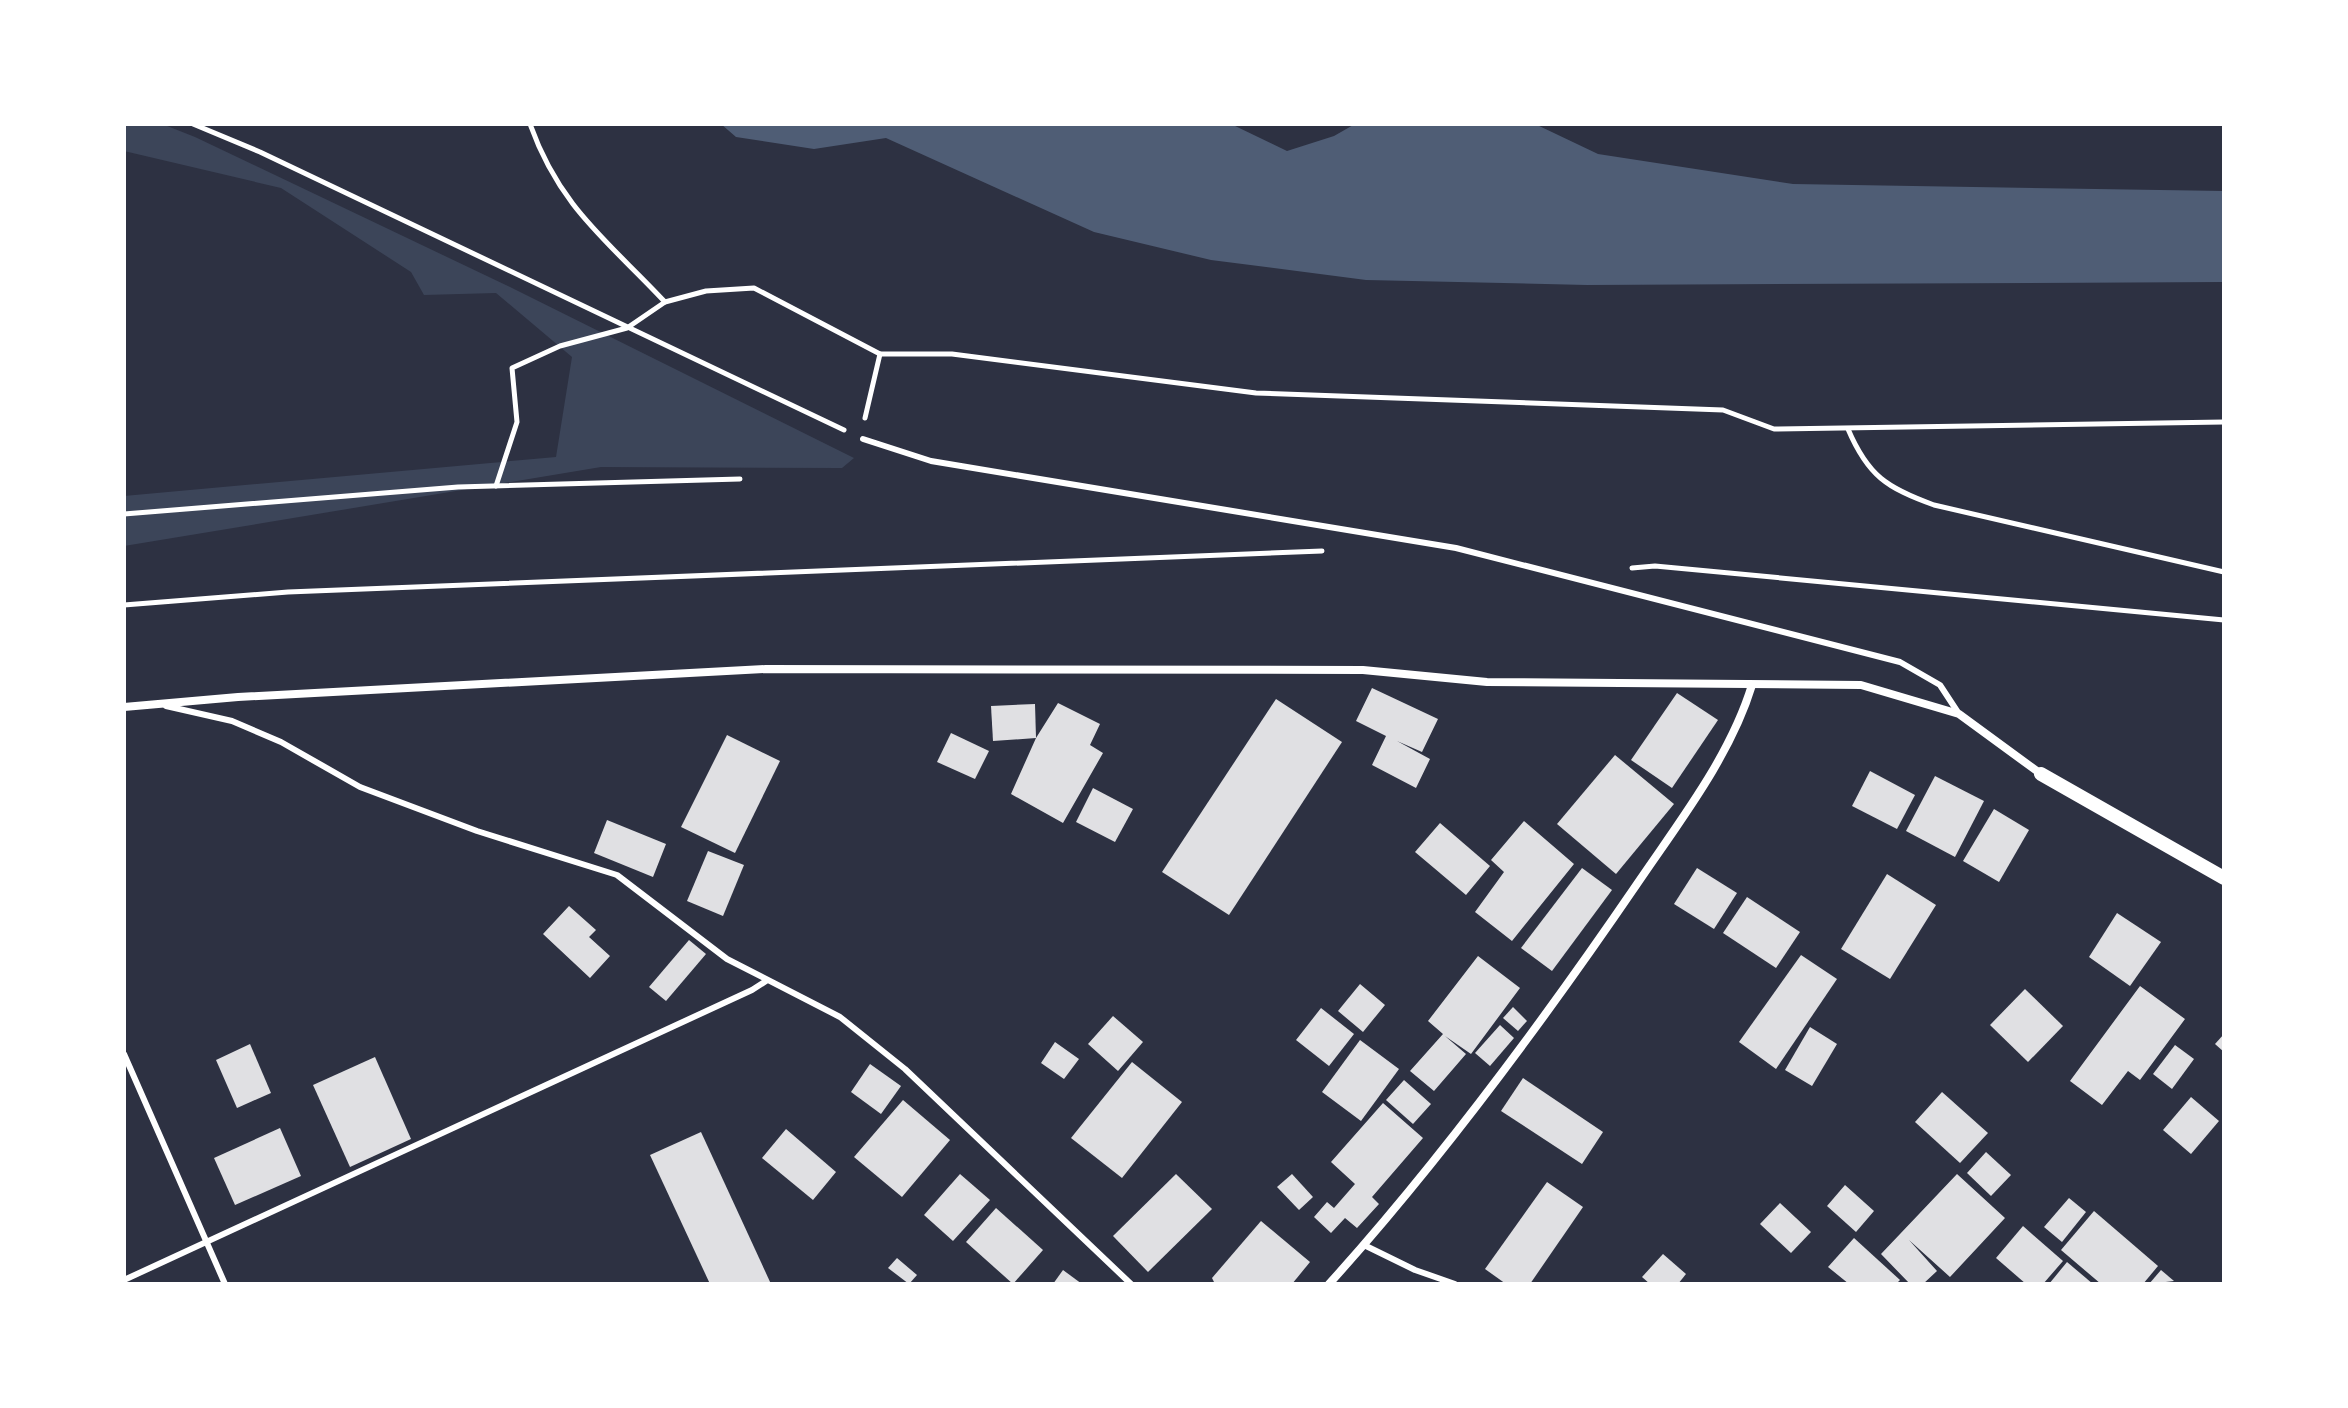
<svg xmlns="http://www.w3.org/2000/svg" width="2348" height="1408" font-family="Manrope,sans-serif">
	<style>
		.green { fill: #3c4559 }
		.water { fill: #4f5d75 }
		.building { fill: #e0e0e3 }
		.lines { fill: none; stroke-linecap: round; stroke-linejoin: round }
		.path { stroke: #fff; stroke-width: 5 }
		.service { stroke: #fff; stroke-width: 6 }
		.minor { stroke: #fff; stroke-width: 8 }
		.tertiary { stroke: #fff; stroke-width: 14 }
	</style>
	<rect width="100%" height="100%" fill="#2d3142"/>
	<polygon class="green" points="124,124 162,124 195,137 510,287 854,458 842,468 601,467 124,546 124,496 556,457 572,357 496,293 424,295 411,272 281,188 124,151"/>
	<polygon class="water" points="721,124 1231,124 1287,151 1334,136 1355,124 1535,124 1598,154 1793,184 2224,191 2224,282 1587,285 1366,280 1211,260 1094,232 886,138 814,149 736,137"/>
	<g class="building">
		<polygon points="1372,688 1438,719 1422,752 1397,741 1430,759 1416,788 1372,765 1386,736 1356,721"/>
		<polygon points="1677,693 1718,720 1672,788 1631,760"/>
		<polygon points="1276,699 1342,742 1229,915 1162,872"/>
		<polygon points="1058,703 1100,724 1090,745 1103,753 1063,823 1011,794 1036,738"/>
		<polygon points="1035,704 1036,738 993,741 991,706"/>
		<polygon points="951,733 989,751 975,779 937,762"/>
		<polygon points="727,735 780,761 735,853 681,827"/>
		<polygon points="1615,755 1674,804 1616,874 1557,824"/>
		<polygon points="1870,771 1915,795 1897,829 1852,806"/>
		<polygon points="1935,776 1984,801 1955,857 1906,831"/>
		<polygon points="1093,788 1133,809 1115,842 1076,822"/>
		<polygon points="1994,809 2029,830 1999,882 1963,861"/>
		<polygon points="607,820 666,844 653,877 594,853"/>
		<polygon points="1524,821 1574,864 1512,941 1475,912 1504,872 1491,860"/>
		<polygon points="1440,823 1490,866 1466,895 1415,852"/>
		<polygon points="708,851 744,865 723,916 687,901"/>
		<polygon points="1582,868 1612,890 1552,971 1521,948"/>
		<polygon points="1697,868 1737,893 1714,929 1674,904"/>
		<polygon points="1887,874 1936,905 1890,979 1841,949"/>
		<polygon points="1747,897 1800,932 1776,968 1723,933"/>
		<polygon points="569,906 596,930 589,937 610,956 590,978 543,934"/>
		<polygon points="2117,913 2161,942 2130,986 2089,957"/>
		<polygon points="689,940 706,954 666,1001 649,987"/>
		<polygon points="1801,955 1837,979 1776,1069 1739,1042"/>
		<polygon points="1478,956 1520,988 1471,1054 1445,1036 1466,1054 1434,1091 1410,1071 1443,1034 1428,1021"/>
		<polygon points="1360,984 1385,1005 1363,1032 1338,1011"/>
		<polygon points="2140,986 2185,1019 2140,1080 2128,1071 2102,1105 2070,1081"/>
		<polygon points="2025,989 2063,1026 2028,1062 1990,1025"/>
		<polygon points="1513,1007 1527,1021 1518,1031 1503,1018"/>
		<polygon points="1321,1008 1354,1034 1329,1066 1296,1040"/>
		<polygon points="1113,1016 1143,1042 1118,1071 1088,1044"/>
		<polygon points="1500,1025 1514,1038 1490,1066 1475,1053"/>
		<polygon points="1810,1027 1837,1044 1812,1086 1785,1070"/>
		<polygon points="2224,1034 2224,1052 2215,1044"/>
		<polygon points="1360,1040 1399,1069 1361,1121 1322,1092"/>
		<polygon points="1055,1042 1079,1059 1064,1079 1041,1063"/>
		<polygon points="250,1044 271,1093 237,1108 216,1060"/>
		<polygon points="2175,1045 2194,1059 2172,1089 2153,1074"/>
		<polygon points="375,1057 411,1139 350,1167 313,1085"/>
		<polygon points="1132,1062 1182,1102 1122,1178 1071,1138"/>
		<polygon points="870,1064 901,1086 881,1114 851,1092"/>
		<polygon points="1523,1078 1603,1132 1582,1164 1501,1111"/>
		<polygon points="1404,1080 1431,1104 1413,1124 1386,1100"/>
		<polygon points="1942,1092 1988,1133 1960,1163 1915,1122"/>
		<polygon points="2191,1097 2219,1121 2191,1154 2163,1130"/>
		<polygon points="903,1100 950,1140 902,1197 854,1157"/>
		<polygon points="1383,1103 1423,1138 1372,1197 1379,1204 1357,1228 1345,1218 1331,1233 1314,1217 1327,1202 1334,1208 1355,1184 1331,1162"/>
		<polygon points="280,1128 301,1176 235,1205 214,1158"/>
		<polygon points="786,1129 836,1172 813,1200 762,1158"/>
		<polygon points="701,1132 771,1284 710,1284 650,1155"/>
		<polygon points="1986,1152 2011,1175 1991,1196 1967,1173"/>
		<polygon points="960,1174 990,1200 953,1241 924,1215"/>
		<polygon points="1176,1174 1212,1209 1148,1272 1113,1236"/>
		<polygon points="1292,1174 1313,1197 1299,1210 1277,1187"/>
		<polygon points="1957,1174 2005,1218 1950,1277 1909,1240 1937,1271 1923,1284 1910,1284 1881,1254"/>
		<polygon points="1547,1182 1583,1207 1530,1284 1506,1284 1485,1269"/>
		<polygon points="1845,1185 1874,1211 1856,1232 1827,1206"/>
		<polygon points="2069,1198 2086,1212 2062,1242 2044,1227"/>
		<polygon points="1780,1203 1811,1232 1791,1253 1760,1224"/>
		<polygon points="996,1208 1043,1250 1013,1284 966,1242"/>
		<polygon points="2094,1211 2158,1266 2143,1284 2101,1284 2061,1250"/>
		<polygon points="1261,1221 1310,1262 1292,1284 1215,1284 1212,1278"/>
		<polygon points="2023,1226 2063,1261 2043,1284 2026,1284 1996,1258"/>
		<polygon points="1854,1238 1900,1280 1896,1284 1849,1284 1828,1267"/>
		<polygon points="1663,1254 1686,1274 1678,1284 1650,1284 1642,1277"/>
		<polygon points="897,1258 917,1275 909,1284 888,1268"/>
		<polygon points="2067,1262 2093,1284 2049,1284"/>
		<polygon points="1063,1270 1082,1284 1053,1284"/>
		<polygon points="2161,1270 2174,1281 2149,1284"/>
	</g>
	<g class="lines">
		<g class="path">
			<polyline points="193,124 260,152 844,430"/>
			<path d="M530,124C560,208 607,240 665,302"/>
			<polyline points="865,418 880,354"/>
			<path d="M1848,429C1868,476 1887,488 1934,505L2224,572"/>
			<polyline points="496,486 517,422 512,368 560,346 627,328 665,302 706,291 754,288 880,354 952,354 1256,393 1723,410 1774,429 2224,422"/>
			<polyline points="124,514 458,487 740,479"/>
			<polyline points="1632,568 1655,566 2224,620"/>
			<polyline points="124,605 288,592 1322,551"/>
		</g>
		<g class="service">
			<polyline points="863,439 931,461 1456,548 1900,662 1940,685 1959,714"/>
			<polyline points="166,706 232,721 281,742 360,787 477,831 617,875 727,959 840,1017 905,1069 1131,1284"/>
			<polyline points="124,1054 225,1284"/>
			<polyline points="1364,1245 1415,1270 1455,1284"/>
			<polyline points="124,1280 752,990 766,981"/>
		</g>
		<g class="minor">
			<polyline points="124,707 238,697 766,669 1363,670 1487,682 1861,685 1959,714 2041,774"/>
			<path d="M1329,1284C1441,1160 1542,1023 1637,884C1679,822 1730,757 1752,685"/>
		</g>
		<polyline class="tertiary" points="2041,774 2224,878"/>
	</g>
	<rect width="2348" height="1408" fill="none" stroke="#ffffff" stroke-width="252"/>
</svg>
